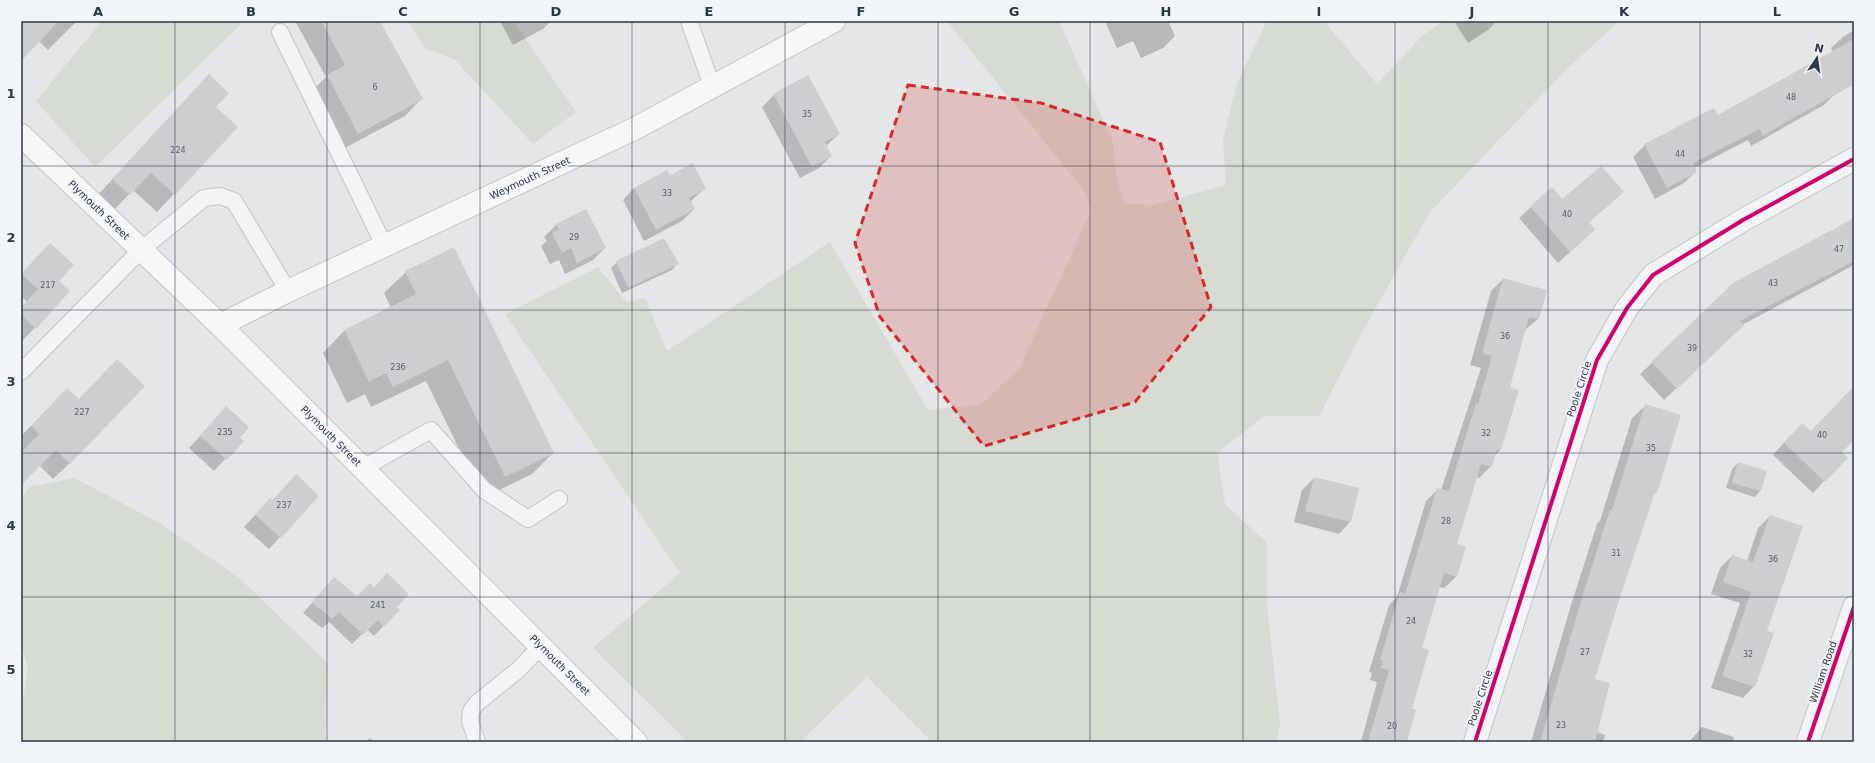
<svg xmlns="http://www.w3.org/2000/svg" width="1875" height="763" font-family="'DejaVu Sans',sans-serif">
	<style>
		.green { fill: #d6dcd4 }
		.shadow { fill: #0003 }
		.building { fill: #ccced0 }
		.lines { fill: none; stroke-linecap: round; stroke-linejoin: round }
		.lane-casing { stroke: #c2c4c6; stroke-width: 18 }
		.street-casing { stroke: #c2c4c6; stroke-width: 24 }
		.secondary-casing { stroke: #c2c4c6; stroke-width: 24 }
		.lane { stroke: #f3f4f5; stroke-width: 16 }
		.street { stroke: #f3f4f5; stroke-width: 22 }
		.secondary { stroke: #f7f7f7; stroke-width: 22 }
		.cycleway-casing { stroke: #f2f5f7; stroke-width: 6 }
		.cycleway { stroke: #d6006c; stroke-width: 4 }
		.marked { fill: #d62828; fill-opacity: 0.2; stroke: #d62828; stroke-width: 3; stroke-dasharray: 8 5; stroke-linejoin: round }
		.grid { fill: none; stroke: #2b3741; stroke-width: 1; stroke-opacity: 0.55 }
		.labels { text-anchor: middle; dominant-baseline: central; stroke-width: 4; stroke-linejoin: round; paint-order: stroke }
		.number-label { font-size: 8px; fill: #545e66 }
		.street-label { font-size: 10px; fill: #2b3741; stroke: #f2f5f7 }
		.neatline { fill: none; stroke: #2b3741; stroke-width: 1.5 }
		.grid-label { font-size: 13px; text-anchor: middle; font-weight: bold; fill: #2b3741 }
	</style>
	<rect width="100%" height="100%" fill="#e4e6e8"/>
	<g class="green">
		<polygon points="102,21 240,21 241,24 95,167 36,101"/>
		<polygon points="408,21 513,21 576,112 533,144 454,59 426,49"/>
		<polygon points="947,21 1059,21 1113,142 1117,179 1124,203 1153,205 1226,185 1223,140 1237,83 1267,21 1324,21 1377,84 1422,36 1443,21 1619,21 1566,70 1430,212 1360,336 1319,416 1264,416 1217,453 1225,504 1267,543 1267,606 1280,724 1276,742 932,742 867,677 800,742 688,742 593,648 680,573 505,314 598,267 626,302 645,298 667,351 830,242 928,410 980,405 1019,369 1091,211 1085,192"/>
		<polygon points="75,478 161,524 238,577 328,663 325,732 326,742 21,742 21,714 28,668 21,643 21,499 30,487"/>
	</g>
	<g class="shadow">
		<polygon points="21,21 75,21 76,22 48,50 39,41 21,59"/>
		<polygon points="295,21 379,21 422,98 405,116 341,150 310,93 326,77"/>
		<polygon points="500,21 551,21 543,29 513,45"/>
		<polygon points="1105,21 1168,21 1175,36 1163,48 1141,58 1133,41 1117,48"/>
		<polygon points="1454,21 1497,21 1488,30 1468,43"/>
		<polygon points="1854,30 1854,84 1833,96 1824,105 1751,146 1748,140 1694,168 1696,171 1684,183 1655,199 1633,157 1645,145 1717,117 1833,52 1831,48 1843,37"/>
		<polygon points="192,93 215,107 236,127 157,212 133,190 112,212 96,197"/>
		<polygon points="774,95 839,134 826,146 831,156 819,168 800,178 762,107"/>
		<polygon points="669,177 705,188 690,202 694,209 682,221 644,241 623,200 634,188"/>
		<polygon points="1552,188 1562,200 1610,204 1588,223 1594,230 1558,263 1519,218"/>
		<polygon points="586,210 605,248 593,260 565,274 559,260 550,264 541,246 547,241 544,237 556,225"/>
		<polygon points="1854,218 1854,265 1742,325 1664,400 1640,374 1652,363"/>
		<polygon points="38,256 57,281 69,292 23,340 21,338 21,308 27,302 21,296 21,275"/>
		<polygon points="617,262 677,264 672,270 622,293 611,268"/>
		<polygon points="406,272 553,453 532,474 483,498 426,381 371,407 365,394 347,403 323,353 344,331 391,308 384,293"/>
		<polygon points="1503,279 1546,291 1538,319 1525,330 1509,388 1500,450 1494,456 1491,466 1479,478 1476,477 1456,545 1456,577 1444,588 1439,587 1421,649 1405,742 1361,742 1377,682 1370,680 1372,673 1369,672 1389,605 1397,597 1426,501 1438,489 1441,490 1481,368 1470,365 1491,291"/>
		<polygon points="79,400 70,463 53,479 39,465 21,484 21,454 24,451 21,448 21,436 51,406"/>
		<polygon points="1854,401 1854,438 1841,452 1824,481 1813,493 1773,455 1790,436 1810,432"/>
		<polygon points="1646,405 1656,492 1652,496 1619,597 1594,680 1597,732 1605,735 1603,742 1531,742 1571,605 1597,524 1600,521 1632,418"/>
		<polygon points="215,420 242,441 214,471 189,448"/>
		<polygon points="1738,463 1766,471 1760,491 1755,497 1726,488 1732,469"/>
		<polygon points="1314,478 1358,489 1350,522 1339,534 1294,522 1302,490"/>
		<polygon points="284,488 318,496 269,549 244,527 270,499 272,501"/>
		<polygon points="1770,516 1766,632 1754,686 1743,698 1711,688 1740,603 1711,594 1720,568 1732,556 1747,561 1758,528"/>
		<polygon points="334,578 357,598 399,610 374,636 367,629 352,644 329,622 322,628 303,613"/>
		<polygon points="1702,727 1734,737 1733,742 1689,742"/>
		<polygon points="370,738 374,742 365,742"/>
	</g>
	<g class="building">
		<polygon points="21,21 59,21 21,61"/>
		<polygon points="321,21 380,21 423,99 358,134 327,75 345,65"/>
		<polygon points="1854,39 1854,84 1763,135 1760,129 1693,163 1697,172 1667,188 1644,144 1714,108 1718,115"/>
		<polygon points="209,74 229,93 216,107 238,127 175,195 151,173 130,195 112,179"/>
		<polygon points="808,75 840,134 825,142 832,156 812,167 773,94"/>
		<polygon points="693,163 706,189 689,198 695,209 656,230 634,188 667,170 670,175"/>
		<polygon points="1601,166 1624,192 1589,222 1595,230 1570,252 1530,206 1552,187 1562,199"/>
		<polygon points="586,209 606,248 577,263 571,248 562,253 552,233 559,230 556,224"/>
		<polygon points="1854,218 1854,261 1740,321 1744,325 1677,389 1651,362 1733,283"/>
		<polygon points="664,238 679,264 628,288 616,261"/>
		<polygon points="50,243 74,265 59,281 70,291 36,329 21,315 21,308 38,289 21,274"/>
		<polygon points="454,247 554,453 505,477 448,360 393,387 386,373 369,382 344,330 416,294 405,271"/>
		<polygon points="1503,278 1547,290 1539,319 1529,317 1510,387 1519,390 1501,450 1497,449 1492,467 1481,464 1457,544 1466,547 1457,577 1444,573 1422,648 1429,650 1412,709 1416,709 1407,742 1368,742 1389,670 1381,668 1383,661 1380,660 1400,592 1405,594 1437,488 1449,491 1476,403 1478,404 1492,356 1482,353"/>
		<polygon points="117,359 145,386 70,464 56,450 21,485 21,453 39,434 31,426 67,388 79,399"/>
		<polygon points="1854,386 1854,440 1842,452 1848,458 1825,482 1784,443 1802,423 1811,431"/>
		<polygon points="1645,404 1681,415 1657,493 1655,492 1620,597 1595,679 1610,683 1595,742 1540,742 1584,591 1610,510 1612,510"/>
		<polygon points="226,406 249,427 240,438 244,441 227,460 200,436"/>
		<polygon points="1738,462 1767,471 1761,491 1732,483"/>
		<polygon points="296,474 319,496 281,538 255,515 270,498 273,500"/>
		<polygon points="1314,477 1359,488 1351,522 1305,511"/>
		<polygon points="1770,515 1803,526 1767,631 1774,633 1755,687 1722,676 1751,592 1723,582 1732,555 1753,562"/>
		<polygon points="387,573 409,594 397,607 400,610 384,627 378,620 363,635 339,612 332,619 312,602 334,577 357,596 370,583 374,587"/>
	</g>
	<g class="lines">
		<g class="lane-casing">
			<g id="lane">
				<polyline points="689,21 712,86"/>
				<polyline points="280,32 385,247"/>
				<polyline points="21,372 141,250 204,198 220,196 234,201 288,291"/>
				<polyline points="363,468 431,430 484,490 528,519 559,499"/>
				<polyline points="477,742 470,721 471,711 477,703 518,670 541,646"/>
			</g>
		</g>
		<g class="street-casing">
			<g id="street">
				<polyline points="1475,742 1597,360 1627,308 1653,275 1743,220 1854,159"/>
				<polyline points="1808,742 1854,607"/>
			</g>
		</g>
		<g class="secondary-casing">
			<g id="secondary">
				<polyline points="21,135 220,325 636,742"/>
				<polyline points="220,325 288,291 636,128 834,21"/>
			</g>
		</g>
		<use href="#lane" class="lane"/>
		<use href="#street" class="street"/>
		<use href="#secondary" class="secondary"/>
		<g class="cycleway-casing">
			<g id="cycleway">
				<polyline points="1475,742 1597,360 1627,308 1653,275 1743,220 1854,159"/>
				<polyline points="1808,742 1854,607"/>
			</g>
		</g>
		<use href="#cycleway" class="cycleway"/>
	</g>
	<path class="marked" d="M908,85L1041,103L1160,142L1211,307L1135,402L984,446L880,317L855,243Z"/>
	<path class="grid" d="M175,21V742M327,21V742M480,21V742M632,21V742M785,21V742M938,21V742M1090,21V742M1243,21V742M1395,21V742M1548,21V742M1700,21V742M21,166H1854M21,310H1854M21,453H1854M21,597H1854"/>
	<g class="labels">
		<g class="number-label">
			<text x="375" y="87">6</text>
			<text x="1791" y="97">48</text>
			<text x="807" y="114">35</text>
			<text x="178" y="150">224</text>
			<text x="1680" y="154">44</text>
			<text x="667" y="193">33</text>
			<text x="1567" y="214">40</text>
			<text x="574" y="237">29</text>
			<text x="1839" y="249">47</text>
			<text x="1773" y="283">43</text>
			<text x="48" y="285">217</text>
			<text x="1505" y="336">36</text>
			<text x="1692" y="348">39</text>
			<text x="398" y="367">236</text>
			<text x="82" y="412">227</text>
			<text x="225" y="432">235</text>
			<text x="1486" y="433">32</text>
			<text x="1822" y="435">40</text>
			<text x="1651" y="448">35</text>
			<text x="284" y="505">237</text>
			<text x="1446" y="521">28</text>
			<text x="1616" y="553">31</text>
			<text x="1773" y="559">36</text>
			<text x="378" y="605">241</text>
			<text x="1411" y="621">24</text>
			<text x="1585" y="652">27</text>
			<text x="1748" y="654">32</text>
			<text x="1561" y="725">23</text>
			<text x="1392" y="726">20</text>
		</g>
		<g class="street-label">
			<text transform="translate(530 178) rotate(-25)">Weymouth Street</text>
			<text transform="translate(99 210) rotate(44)">Plymouth Street</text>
			<text transform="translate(1579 389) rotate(-72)">Poole Circle</text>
			<text transform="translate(331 436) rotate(45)">Plymouth Street</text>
			<text transform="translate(560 665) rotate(45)">Plymouth Street</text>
			<text transform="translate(1823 672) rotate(-71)">William Road</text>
			<text transform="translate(1480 698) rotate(-72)">Poole Circle</text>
		</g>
	</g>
	<rect width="1875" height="763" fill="none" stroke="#f2f5f7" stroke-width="44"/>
	<g transform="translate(1817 58) rotate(13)" stroke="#f2f5f7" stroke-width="3" paint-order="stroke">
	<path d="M0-3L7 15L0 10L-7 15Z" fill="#2b3741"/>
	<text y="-6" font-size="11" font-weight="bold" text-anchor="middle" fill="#2b3741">N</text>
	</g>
	<rect x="22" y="22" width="1831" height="719" class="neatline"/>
	<g class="grid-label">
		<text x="98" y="16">A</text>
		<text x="251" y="16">B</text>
		<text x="403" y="16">C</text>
		<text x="556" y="16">D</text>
		<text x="709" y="16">E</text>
		<text x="861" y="16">F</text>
		<text x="1014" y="16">G</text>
		<text x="1166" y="16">H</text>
		<text x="1319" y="16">I</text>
		<text x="1472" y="16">J</text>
		<text x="1624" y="16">K</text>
		<text x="1777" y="16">L</text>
		<text x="11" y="98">1</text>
		<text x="11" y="242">2</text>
		<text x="11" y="386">3</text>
		<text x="11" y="530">4</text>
		<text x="11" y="674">5</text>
	</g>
</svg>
